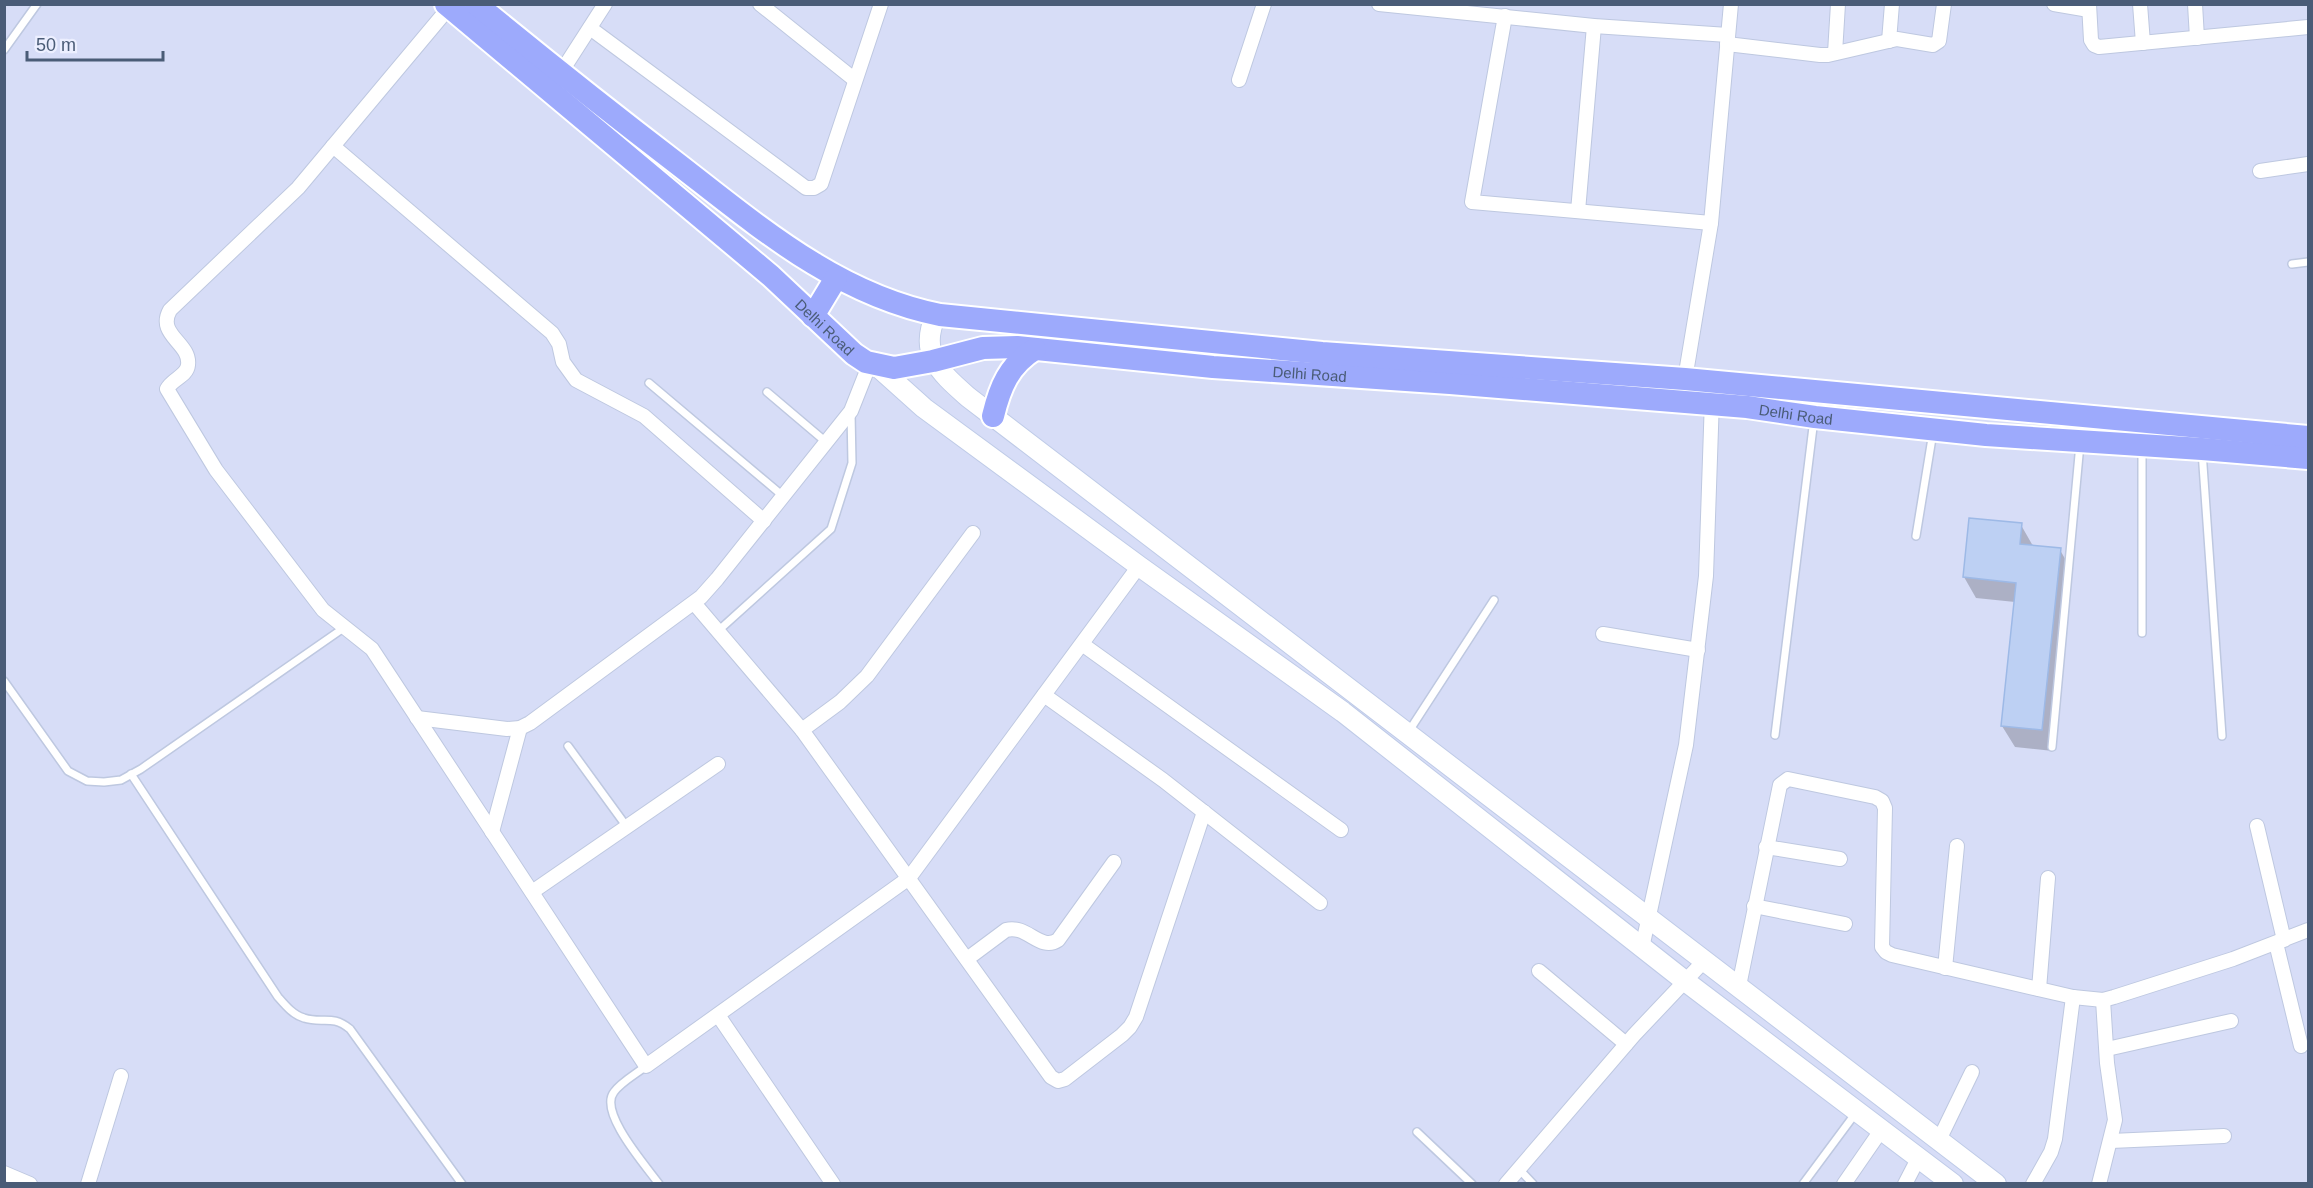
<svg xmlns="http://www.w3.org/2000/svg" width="2313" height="1188" font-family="Helvetica,sans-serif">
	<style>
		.residential { fill: #d7ddf7 }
		.shadow { fill: #0003 }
		.building { fill: #bdd0f3; stroke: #9db9e6; stroke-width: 1.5 }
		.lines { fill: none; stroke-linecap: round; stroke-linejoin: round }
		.lane-casing { stroke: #bec8e0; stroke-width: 10 }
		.street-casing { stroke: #bec8e0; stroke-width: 16 }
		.secondary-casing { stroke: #bfcbe7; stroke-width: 22 }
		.primary-casing { stroke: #fff; stroke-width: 26 }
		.lane { stroke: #fff; stroke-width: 7 }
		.street { stroke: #fff; stroke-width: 14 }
		.secondary { stroke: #fff; stroke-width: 20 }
		.primary { stroke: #9daafc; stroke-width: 22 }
		.labels { text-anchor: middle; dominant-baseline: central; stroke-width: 4.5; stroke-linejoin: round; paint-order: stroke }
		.street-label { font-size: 15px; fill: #4a5c77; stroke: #ecefff }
	</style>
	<rect width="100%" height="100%" fill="#e6e9fd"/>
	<rect class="residential" x="5" y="5" width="2303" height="1178"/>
	<polygon class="shadow" points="1970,519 2021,525 2033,546 2060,550 2072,571 2053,751 2015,747 2002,726 2015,602 1976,598 1964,577"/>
	<polygon class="building" points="1969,518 2022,523 2020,544 2061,548 2042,730 2001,726 2016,583 1963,577"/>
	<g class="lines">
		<g class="lane-casing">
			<g id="lane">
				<polyline points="4,50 37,4"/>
				<polyline points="2292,264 2308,262"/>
				<polyline points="649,383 783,496"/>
				<polyline points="767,392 826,442"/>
				<polyline points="2202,451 2222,736"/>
				<polyline points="1916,536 1933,432"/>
				<polyline points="718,631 831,529 852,463 851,413"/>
				<polyline points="2142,633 2142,447"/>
				<polyline points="4,681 68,771 87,781 104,782 121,780 141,769 345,627"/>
				<polyline points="1409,731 1494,600"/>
				<polyline points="1775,735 1814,419"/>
				<polyline points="568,746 627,827"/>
				<polyline points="2052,747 2080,444"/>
				<path d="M131,774L278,997C285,1005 293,1015 304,1018C323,1024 332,1014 350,1029L462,1184"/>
				<path d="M646,1066C636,1074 621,1082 614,1092C598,1112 646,1166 659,1184"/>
				<polyline points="1417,1132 1472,1184"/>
				<polyline points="1519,1169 1533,1184"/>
				<polyline points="1803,1184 1855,1114"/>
			</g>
		</g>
		<g class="street-casing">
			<g id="street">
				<path d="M452,4L298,188L170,310C156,335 191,343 188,365C187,376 172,379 167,389L216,470L323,610L372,649L646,1066L909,878L1139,566"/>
				<polyline points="760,4 855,80"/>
				<polyline points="1379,4 1594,26 1728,35"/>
				<polyline points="2054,4 2089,10"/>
				<polyline points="2089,4 2091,40 2094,45 2099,47 2308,27"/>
				<polyline points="2140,4 2143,43"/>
				<polyline points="2195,4 2197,38"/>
				<polyline points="1505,16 1472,202 1711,223"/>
				<polyline points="590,28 806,188 814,188 821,184 881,4"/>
				<polyline points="1889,41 1892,4"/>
				<polyline points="1727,44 1820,55 1828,55 1897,39 1933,45 1939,41 1944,4"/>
				<polyline points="1835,53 1838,4"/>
				<polyline points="560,74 605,4"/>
				<polyline points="1239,80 1264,4"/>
				<polyline points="333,146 552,333 559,344 563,362 576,380 644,416 764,521"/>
				<polyline points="2260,171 2308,164"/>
				<polyline points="1578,211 1594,26"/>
				<polyline points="1684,402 1685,379 1711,223 1731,4"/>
				<polyline points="694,603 802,730 1051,1077 1058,1081 1065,1079 1122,1035 1130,1027 1136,1017 1204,812"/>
				<polyline points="1603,634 1698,650"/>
				<polyline points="1082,644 1341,830"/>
				<polyline points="1044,695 1163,780 1320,903"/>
				<polyline points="417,718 507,729 520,728 530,723 701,597 717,579 851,411 870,363"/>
				<polyline points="802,730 840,702 867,676 973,533"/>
				<polyline points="2257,826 2284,940"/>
				<polyline points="492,832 520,728"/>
				<polyline points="1766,847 1840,859"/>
				<polyline points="532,892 718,764"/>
				<polyline points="1754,906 1845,924"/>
				<polyline points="2276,943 2301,1046"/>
				<polyline points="1642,948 1686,745 1706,576 1712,399"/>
				<path d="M967,959L1006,930C1027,924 1040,952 1058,940L1114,862"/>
				<polyline points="1945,968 1957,846"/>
				<polyline points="1539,971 1626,1044"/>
				<polyline points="1739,986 1780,785 1788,779 1875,797 1882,801 1885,808 1882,947 1886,952 1892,955 2073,997 2103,1000 2114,997 2233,959 2308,930"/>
				<polyline points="2039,989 2048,878"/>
				<polyline points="718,1015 833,1184"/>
				<polyline points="2107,1049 2231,1021"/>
				<polyline points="1939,1140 1972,1072"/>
				<polyline points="2111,1141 2224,1136"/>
				<polyline points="4,1173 30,1184"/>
				<polyline points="88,1184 121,1076"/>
				<polyline points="1506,1184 1634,1035 1705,960"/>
				<polyline points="1844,1184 1882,1129"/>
				<polyline points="1905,1184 1919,1157"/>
				<polyline points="2033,1184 2051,1152 2055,1139 2073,997"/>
				<polyline points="2099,1184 2115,1120 2107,1063 2103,1000"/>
			</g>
		</g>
		<g class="secondary-casing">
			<g id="secondary">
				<path d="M936,315C918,354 941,373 968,397L1996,1184"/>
				<polyline points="876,365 924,408 1139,566 1343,712 1685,981 1953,1184"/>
			</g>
		</g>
		<g class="primary-casing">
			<g id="primary">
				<path id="s1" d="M446,4L771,276L854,354L866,362L894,368L933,361L983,348L1017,347L1213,367L1450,383L1747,407L1815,417L1986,435L2202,449L2308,458"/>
				<path d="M476,4C543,59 611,113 679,165C759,227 838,295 940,315L1322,353L1685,379L2308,437"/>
				<polyline points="813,316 836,278"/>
				<path d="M993,416C1000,387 1009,365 1035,349"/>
			</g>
		</g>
		<use href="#lane" class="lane"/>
		<use href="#street" class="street"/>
		<use href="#secondary" class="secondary"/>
		<use href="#primary" class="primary"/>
	</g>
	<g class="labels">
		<g class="street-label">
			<text stroke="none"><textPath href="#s1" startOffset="498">Delhi Road</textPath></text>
			<text stroke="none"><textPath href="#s1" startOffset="1000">Delhi Road</textPath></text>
			<text stroke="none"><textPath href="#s1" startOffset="1488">Delhi Road</textPath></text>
		</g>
	</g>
	<rect width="2313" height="1188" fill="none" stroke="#4a5c77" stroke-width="12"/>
	<path d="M27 51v9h136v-9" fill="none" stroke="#4a5c77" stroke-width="3"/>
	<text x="36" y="51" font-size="18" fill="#4a5c77" stroke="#ecefff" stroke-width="4.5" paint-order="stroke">50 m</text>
</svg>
